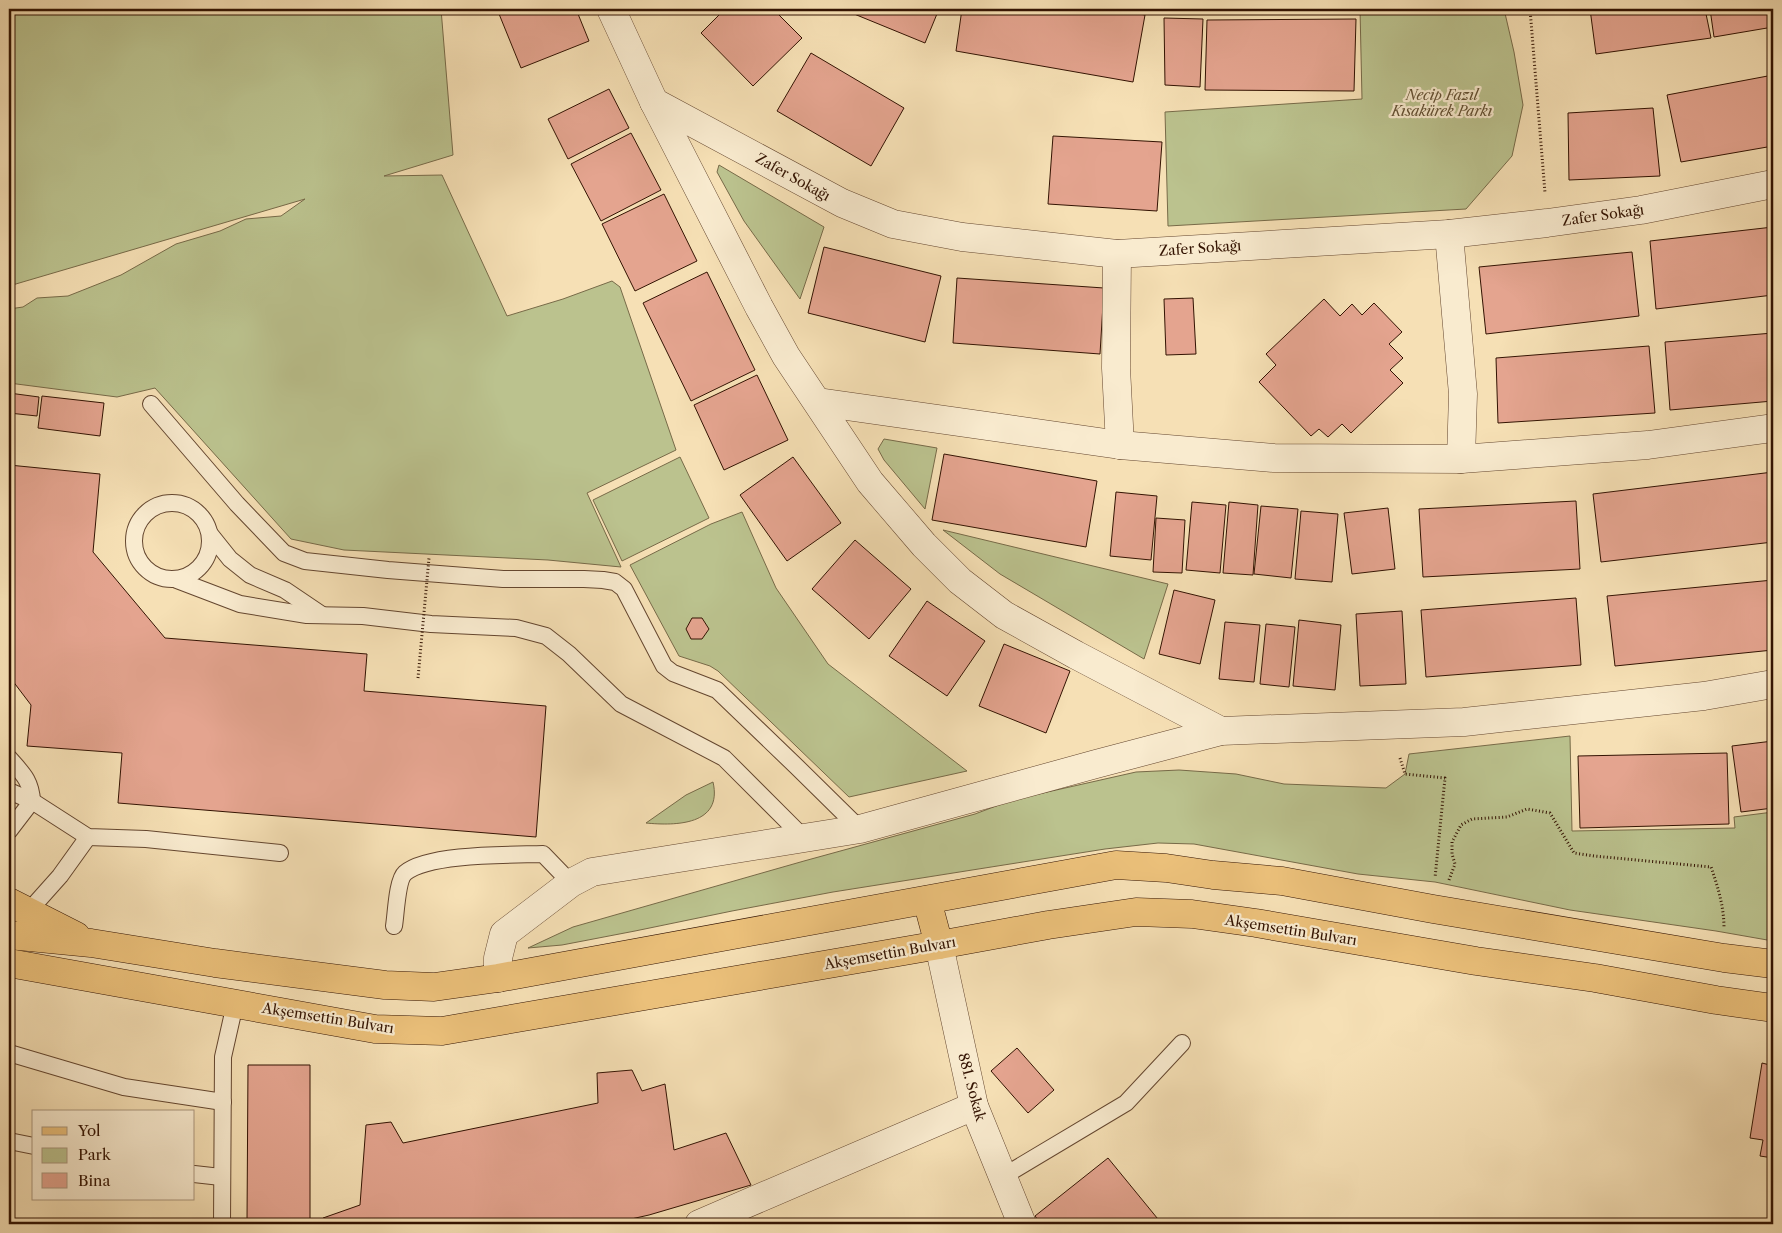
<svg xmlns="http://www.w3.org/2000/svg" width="1782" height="1233" font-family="'Libre Caslon Text',serif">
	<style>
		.green { fill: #bbc28e; stroke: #776a48 }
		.building { fill: #e4a48f; stroke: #331302 }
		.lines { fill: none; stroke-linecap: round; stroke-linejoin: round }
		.service-casing { stroke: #64462f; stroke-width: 18 }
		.minor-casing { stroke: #64462f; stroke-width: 29 }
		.tertiary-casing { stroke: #64462f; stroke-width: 29 }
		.primary-casing { stroke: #331302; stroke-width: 29 }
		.path { stroke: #331302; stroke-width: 3; stroke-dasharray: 1 2.5; stroke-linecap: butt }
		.service { stroke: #f9ebcf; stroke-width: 16 }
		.minor { stroke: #f9ebcf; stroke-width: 28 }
		.tertiary { stroke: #f9ebcf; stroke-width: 28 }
		.primary { stroke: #ebc07a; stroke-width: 28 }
		.path-bridge { stroke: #331302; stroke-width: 3; stroke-dasharray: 1 2.5; stroke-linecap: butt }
		.labels { text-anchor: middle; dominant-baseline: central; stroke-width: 4.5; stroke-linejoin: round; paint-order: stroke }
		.park-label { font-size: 14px; font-style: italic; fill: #635033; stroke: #f9ebcf }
		.street-label { font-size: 14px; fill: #331302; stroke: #f9ebcf }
	</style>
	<rect width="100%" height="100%" fill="#f6e0b5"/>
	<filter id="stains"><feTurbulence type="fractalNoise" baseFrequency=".004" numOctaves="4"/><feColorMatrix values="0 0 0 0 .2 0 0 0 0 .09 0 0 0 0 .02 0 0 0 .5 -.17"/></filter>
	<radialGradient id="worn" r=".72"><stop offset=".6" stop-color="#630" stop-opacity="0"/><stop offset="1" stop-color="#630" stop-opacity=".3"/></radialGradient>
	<g class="green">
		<polygon points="9,9 441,9 453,155 384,176 442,175 507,316 563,299 612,281 620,287 676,450 587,493 621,567 548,560 344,550 291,539 155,388 117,397 9,383 9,309 23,307 37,298 68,296 121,275 176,244 220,231 246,219 281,216 305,199 9,286"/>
		<polygon points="1360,9 1504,9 1514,52 1523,105 1512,156 1466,209 1168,226 1165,112 1362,99"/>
		<polygon points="719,165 824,227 800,299 744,221 717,172"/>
		<polygon points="884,439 937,448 925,509 884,460 878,449"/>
		<polygon points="680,457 709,518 622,561 593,500"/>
		<polygon points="742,512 776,588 828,664 967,771 849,797 718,671 710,666 679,656 630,565 711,524"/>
		<polygon points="943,530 1168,584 1144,659 1000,574"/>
		<polygon points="1570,736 1572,831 1735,828 1734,817 1773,812 1773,941 1716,931 1570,910 1435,882 1358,874 1194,844 1158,843 1105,849 833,892 732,911 635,931 562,945 528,948 573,927 804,861 975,814 1012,800 1136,772 1179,770 1236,774 1284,784 1386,788 1405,774 1409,754"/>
		<path d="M713,782C723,825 676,826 646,823L686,795Z"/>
	</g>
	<g class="building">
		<polygon points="497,9 576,9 589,41 521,68"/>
		<polygon points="725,9 773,9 802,38 753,86 701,33"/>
		<polygon points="842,9 939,9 925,43"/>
		<polygon points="962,9 1111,9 1145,15 1133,82 956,51"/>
		<polygon points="1590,9 1705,9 1711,38 1596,54"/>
		<polygon points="1710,9 1773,9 1773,27 1714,37"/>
		<polygon points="1164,18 1203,19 1200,87 1165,85"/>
		<polygon points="1356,19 1354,91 1205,90 1207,20"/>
		<polygon points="811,53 904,108 871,166 777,111"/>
		<polygon points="1773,75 1773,146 1681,162 1667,95"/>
		<polygon points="609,89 629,128 568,159 548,119"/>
		<polygon points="1653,108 1660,176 1569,180 1568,113"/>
		<polygon points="631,133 661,190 601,221 571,164"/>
		<polygon points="1053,136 1162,142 1157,211 1048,204"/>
		<polygon points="664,194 697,261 635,291 602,224"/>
		<polygon points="1773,227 1773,295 1656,309 1650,241"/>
		<polygon points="824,247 941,276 925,342 808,313"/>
		<polygon points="1632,252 1639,316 1486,334 1479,267"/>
		<polygon points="707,272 755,370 691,401 643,303"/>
		<polygon points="957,278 1104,288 1100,354 953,343"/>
		<polygon points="1193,298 1196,354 1166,355 1164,299"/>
		<polygon points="1324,299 1340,316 1352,304 1362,315 1374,303 1402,332 1389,344 1403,358 1390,370 1403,383 1351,433 1342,424 1328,437 1319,429 1311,436 1259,382 1276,365 1266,354"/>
		<polygon points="1773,333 1773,401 1670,410 1665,342"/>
		<polygon points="1649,346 1655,413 1498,423 1496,358"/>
		<polygon points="757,375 788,440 724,470 694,405"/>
		<polygon points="9,393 39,397 37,416 9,413"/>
		<polygon points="42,396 104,403 100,436 38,428"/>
		<polygon points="944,454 1097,481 1086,547 932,520"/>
		<polygon points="793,457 841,523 787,561 740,495"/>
		<polygon points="9,465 100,474 93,552 165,638 367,654 364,691 546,706 536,837 118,803 122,753 27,746 31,705 9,676"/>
		<polygon points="1773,472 1773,542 1601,562 1593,494"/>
		<polygon points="1116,492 1157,496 1151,560 1110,556"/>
		<polygon points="1576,501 1580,569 1423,577 1419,509"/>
		<polygon points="1192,502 1226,505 1220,573 1186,570"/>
		<polygon points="1229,502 1258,505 1253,575 1223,573"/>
		<polygon points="1261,506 1298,509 1291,578 1254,574"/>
		<polygon points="1388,508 1395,569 1352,574 1344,513"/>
		<polygon points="1301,511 1338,514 1332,582 1295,579"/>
		<polygon points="1156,518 1185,520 1182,573 1153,572"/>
		<polygon points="855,540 911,589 869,639 812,589"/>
		<polygon points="1773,580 1773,650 1615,666 1607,596"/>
		<polygon points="1174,590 1215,600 1200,664 1159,654"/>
		<polygon points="1576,598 1581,665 1426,677 1421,610"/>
		<polygon points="927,601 985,641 947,696 889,656"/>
		<polygon points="1402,611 1406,684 1360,686 1356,614"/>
		<polygon points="692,618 702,618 709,629 702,639 691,639 686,629"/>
		<polygon points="1299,620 1341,625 1335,690 1293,686"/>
		<polygon points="1225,622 1260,625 1254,682 1219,679"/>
		<polygon points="1266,624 1295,627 1289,687 1260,684"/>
		<polygon points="1004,644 1070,671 1046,733 979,706"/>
		<polygon points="1773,741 1773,808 1741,812 1732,746"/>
		<polygon points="1727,753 1729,824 1580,828 1578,756"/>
		<polygon points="1017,1048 1054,1090 1028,1113 991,1071"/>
		<polygon points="1773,1053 1773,1158 1760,1156 1763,1140 1750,1138 1762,1063 1770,1065"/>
		<polygon points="248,1065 310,1065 310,1222 247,1221"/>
		<polygon points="632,1070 642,1091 665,1084 674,1150 726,1133 751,1185 649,1215 609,1224 323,1224 323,1218 360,1205 366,1125 391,1122 403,1143 598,1103 597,1073"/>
		<polygon points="1108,1158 1162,1224 1041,1224 1035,1216"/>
	</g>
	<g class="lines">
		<g class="service-casing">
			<g id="service">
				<polyline points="151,404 237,504 284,553 305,561 388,570 503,579 584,579 603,580 615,582 624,589 664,666 673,673 717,690 797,767 860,829"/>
				<circle cx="172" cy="541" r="38"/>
				<polyline points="210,534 230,559 250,575 285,590 322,615"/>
				<polyline points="177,580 240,604 307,615 363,616 431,624 516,628 546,636 569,654 621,704 724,758 804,838"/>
				<path d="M9,758C22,773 31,780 32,801L9,831"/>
				<polyline points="9,791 32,801 88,837 146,839 280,853"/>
				<polyline points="27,913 60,876 88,837"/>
				<path d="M394,926C396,914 397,880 405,873C428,853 512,855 543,854L571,883"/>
				<polyline points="9,1053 124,1087 223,1102"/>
				<polyline points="9,1141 34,1146"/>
				<polyline points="194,1174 221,1177"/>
				<polyline points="1002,1177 1126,1103 1182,1043"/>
				<polyline points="222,1224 223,1057 235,1004"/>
			</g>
		</g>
		<g class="minor-casing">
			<g id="minor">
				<polyline points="611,9 654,102 759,307 786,356 870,482 924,545 960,581 1004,615 1076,655 1221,731"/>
				<polyline points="654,102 842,203 893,224 962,237 1117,254 1449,234 1547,223 1641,210 1773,184"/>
				<polyline points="1449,234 1463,394 1461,459"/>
				<polyline points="1117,254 1116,368 1120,445"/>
				<polyline points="818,402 1120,445 1274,458 1461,459 1648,445 1773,428"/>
				<polyline points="498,978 498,958 504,934 571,883 592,872 860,829 1096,764 1221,731 1464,722 1704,696 1773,684"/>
				<polyline points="699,1224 974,1106"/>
			</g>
		</g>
		<g class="tertiary-casing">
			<polyline id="tertiary" points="939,945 974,1106 1022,1224"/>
		</g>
		<g class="primary-casing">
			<g id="primary">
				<polyline points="927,900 939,945"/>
				<polyline points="9,902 76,936"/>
				<polyline points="9,935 91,943 215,963 385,985 434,987 498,978 1116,865 1166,868 1213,875 1282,881 1433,909 1724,958 1773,964"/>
				<polyline points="9,963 375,1029 442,1031 939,945 1048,925 1136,912 1192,914 1256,923 1476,961 1595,978 1716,1000 1773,1008"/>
			</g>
		</g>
		<g class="path">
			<polyline points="1530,9 1545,193"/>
			<polyline points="1400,758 1405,774 1445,778 1435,878"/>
			<path d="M1449,880L1455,864L1452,854V842L1461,825L1472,819L1507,817L1527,809L1550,813L1574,853L1594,856L1711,867C1718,887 1724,907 1724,928"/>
		</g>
		<use href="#service" class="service"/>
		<use href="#minor" class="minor"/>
		<use href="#tertiary" class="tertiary"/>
		<use href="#primary" class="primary"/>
		<polyline class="path-bridge" points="418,678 429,558"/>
	</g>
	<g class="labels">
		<g class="park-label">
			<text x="1442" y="95">Necip Fazıl<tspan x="1442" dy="16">Kısakürek Parkı</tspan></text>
		</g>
		<g class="street-label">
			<text transform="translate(793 177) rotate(29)">Zafer Sokağı</text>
			<text transform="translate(1603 215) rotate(-8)">Zafer Sokağı</text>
			<text transform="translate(1200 248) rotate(-4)">Zafer Sokağı</text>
			<text transform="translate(1291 930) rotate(9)">Akşemsettin Bulvarı</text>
			<text transform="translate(890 953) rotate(-10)">Akşemsettin Bulvarı</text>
			<text transform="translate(328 1018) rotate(9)">Akşemsettin Bulvarı</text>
			<text transform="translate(972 1087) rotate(75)">881. Sokak</text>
		</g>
	</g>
	<rect width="1782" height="1233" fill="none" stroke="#f6e0b5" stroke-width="30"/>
	<rect x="10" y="10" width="1762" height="1213" fill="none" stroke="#331302" stroke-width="2.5"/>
	<rect x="15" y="15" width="1752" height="1203" fill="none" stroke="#331302"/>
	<rect x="32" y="1110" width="162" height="90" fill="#f9ebcf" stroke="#aa957d"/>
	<rect x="42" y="1127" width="25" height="8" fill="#ebc07a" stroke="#aa957d"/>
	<text x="78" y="1136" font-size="15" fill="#331302">Yol</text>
	<rect x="42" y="1148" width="25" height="15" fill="#bbc28e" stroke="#aa957d"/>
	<text x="78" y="1160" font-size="15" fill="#331302">Park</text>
	<rect x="42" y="1173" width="25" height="15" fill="#e4a48f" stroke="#aa957d"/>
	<text x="78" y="1186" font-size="15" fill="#331302">Bina</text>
	<rect width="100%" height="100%" filter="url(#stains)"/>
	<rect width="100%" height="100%" fill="url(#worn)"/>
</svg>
